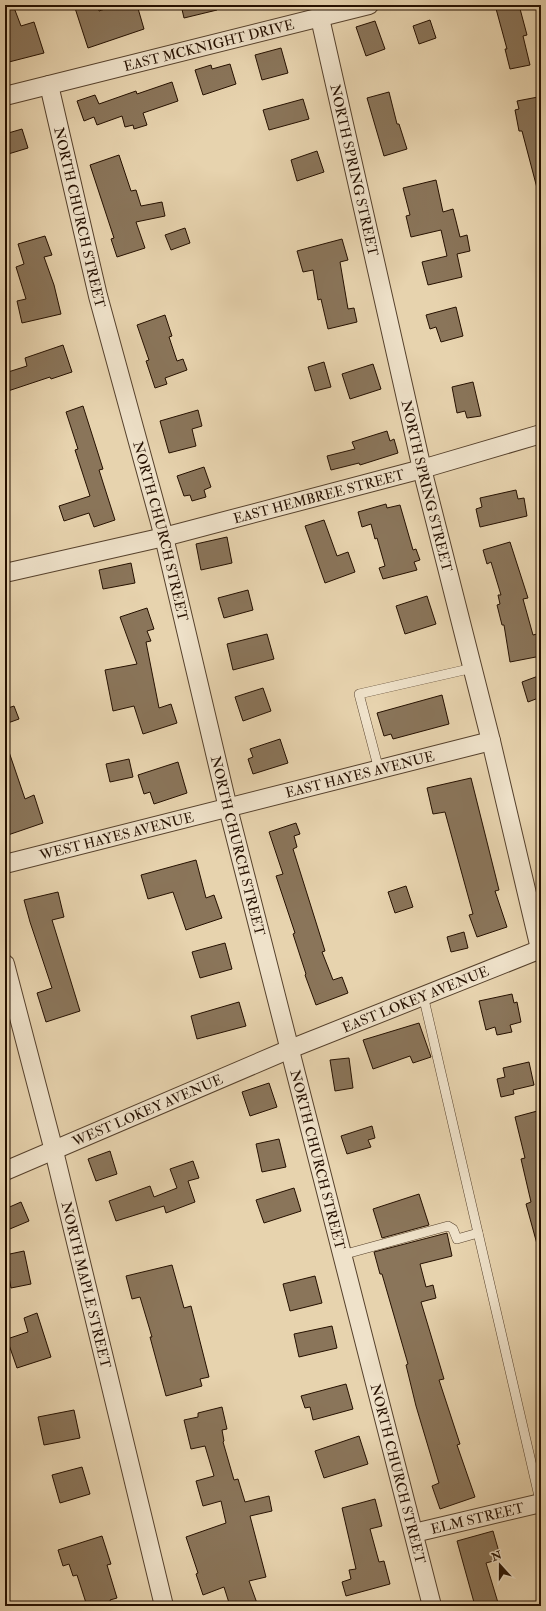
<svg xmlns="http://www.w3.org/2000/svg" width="546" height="1611" font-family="'IM FELL Double Pica',serif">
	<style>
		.building { fill: #8a755a; stroke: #251000 }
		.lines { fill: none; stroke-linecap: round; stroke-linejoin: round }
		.service-casing { stroke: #56412c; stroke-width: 10 }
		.minor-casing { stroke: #56412c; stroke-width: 20 }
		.service { stroke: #efe2ca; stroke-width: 9 }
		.minor { stroke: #efe2ca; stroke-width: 18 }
		.labels { text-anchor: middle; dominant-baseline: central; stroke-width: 3.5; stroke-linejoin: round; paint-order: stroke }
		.street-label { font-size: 14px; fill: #251000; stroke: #efe2ca }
	</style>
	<rect width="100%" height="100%" fill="#e7d3ae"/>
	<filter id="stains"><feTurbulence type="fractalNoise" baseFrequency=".005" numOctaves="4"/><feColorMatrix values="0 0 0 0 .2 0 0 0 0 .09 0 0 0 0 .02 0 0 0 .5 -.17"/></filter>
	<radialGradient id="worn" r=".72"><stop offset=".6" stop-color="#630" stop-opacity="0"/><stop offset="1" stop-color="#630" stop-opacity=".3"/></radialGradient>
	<g class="building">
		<polygon points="5,5 13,5 21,26 34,22 44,53 5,63"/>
		<polygon points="74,5 98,5 99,11 117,5 137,5 144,29 88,48"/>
		<polygon points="181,5 217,5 217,10 184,18"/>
		<polygon points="495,5 519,5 527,35 523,36 530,65 510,69 505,49 507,49"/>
		<polygon points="430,20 436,38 419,44 413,26"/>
		<polygon points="375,21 385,49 366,56 356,27"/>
		<polygon points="281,48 288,73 262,80 255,55"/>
		<polygon points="230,64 236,84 203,95 195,70 211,65 212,69"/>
		<polygon points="172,82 178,101 143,113 147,125 134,129 133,125 125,127 122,116 97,125 94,117 84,121 77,101 95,95 99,104 136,91 137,94"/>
		<polygon points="389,92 397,124 399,124 407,149 384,156 367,98"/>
		<polygon points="538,97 540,107 541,107 541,187 537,188 522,131 519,131 515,110 519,109 517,101"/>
		<polygon points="303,99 309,119 269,130 263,110"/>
		<polygon points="22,129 28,148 5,155 5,134"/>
		<polygon points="317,151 324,172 297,181 291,160"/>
		<polygon points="119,155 131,191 136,190 141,206 162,202 165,216 136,222 145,248 117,257 111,239 114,238 90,165"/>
		<polygon points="436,180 443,212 453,209 460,237 467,235 470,251 457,254 462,277 428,285 422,262 447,256 441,230 411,237 406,216 410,215 403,188"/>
		<polygon points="185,228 190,243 171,250 165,235"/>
		<polygon points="45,236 52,255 44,257 54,285 61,314 22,323 17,301 26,299 16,267 24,264 18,244"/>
		<polygon points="342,239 348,260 340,262 348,309 354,308 357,322 328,329 321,299 318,300 313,270 303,272 297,251"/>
		<polygon points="456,307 463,336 441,342 436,327 430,329 426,315"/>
		<polygon points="165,315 172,336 169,337 177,361 183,359 187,370 165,378 167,384 155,388 146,361 149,360 137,325"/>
		<polygon points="63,345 72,372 51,379 50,377 5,392 5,373 27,366 25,358"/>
		<polygon points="324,362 331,387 315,391 308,367"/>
		<polygon points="373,364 381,389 350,399 342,374"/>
		<polygon points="473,382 481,416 467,418 465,411 457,413 452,387"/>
		<polygon points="83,406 103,469 99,470 115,520 94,527 89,513 64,521 59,506 90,496 75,450 78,449 66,412"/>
		<polygon points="198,410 202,426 192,429 196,446 169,453 160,421"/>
		<polygon points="387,431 390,441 394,439 398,453 360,465 359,463 331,470 327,456 355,449 352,442"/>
		<polygon points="204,467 211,487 204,490 206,497 192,501 190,495 184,496 177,476"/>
		<polygon points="516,490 518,499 524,498 527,516 480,527 476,509 482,507 480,498"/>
		<polygon points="386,504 387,508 400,505 413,550 416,549 420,560 414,562 417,570 383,579 379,568 385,566 377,538 375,539 371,524 362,527 358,512"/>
		<polygon points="324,520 337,556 348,552 355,572 325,583 305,526"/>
		<polygon points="227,537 232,563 201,570 196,544"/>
		<polygon points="510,542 528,598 523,599 533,635 541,633 541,656 510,662 504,625 502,625 497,605 500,604 498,595 501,595 491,562 487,564 483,550"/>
		<polygon points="131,563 135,583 103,589 99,570"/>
		<polygon points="248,590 253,610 224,618 218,598"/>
		<polygon points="427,596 436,624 405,634 396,606"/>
		<polygon points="147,608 154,629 147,631 151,641 146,642 159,708 171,704 177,723 143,734 134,706 113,711 105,670 137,664 120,617"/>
		<polygon points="267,634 274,659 233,670 227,644"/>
		<polygon points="541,675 541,697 528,702 522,682"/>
		<polygon points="263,688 271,711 243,721 235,697"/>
		<polygon points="442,695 449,724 393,739 391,734 384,736 377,713"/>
		<polygon points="14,706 19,719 5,724 5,709"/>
		<polygon points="280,739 288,763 253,774 248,759 253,757 250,749"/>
		<polygon points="7,746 25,799 34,795 43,823 5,836 5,747"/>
		<polygon points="129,759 133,777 110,782 106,764"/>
		<polygon points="178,762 187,793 154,804 150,792 144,794 138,775"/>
		<polygon points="471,778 499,890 495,891 507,927 477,937 469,915 473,914 445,812 433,814 427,788"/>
		<polygon points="296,823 300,834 294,836 297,847 293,849 325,951 322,952 333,980 342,977 348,993 316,1005 305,975 306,974 293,934 295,933 276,876 283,874 269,832"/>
		<polygon points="196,860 206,898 214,895 222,918 186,930 173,892 148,899 141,875"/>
		<polygon points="406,886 413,907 395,913 388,892"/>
		<polygon points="58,892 64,917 52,920 80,1011 46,1022 37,993 52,988 30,922 24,900"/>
		<polygon points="464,932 468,948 451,952 447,937"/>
		<polygon points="225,943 232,969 200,978 192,952"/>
		<polygon points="512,994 514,1003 517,1002 521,1022 510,1025 512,1032 497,1035 495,1027 486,1030 479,1001"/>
		<polygon points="239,1002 246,1026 197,1039 191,1016"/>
		<polygon points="419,1023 431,1057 413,1063 410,1056 373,1069 363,1040"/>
		<polygon points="349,1058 353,1088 335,1091 330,1060"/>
		<polygon points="529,1062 534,1085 513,1090 514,1094 501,1097 497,1079 505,1077 503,1068"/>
		<polygon points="269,1083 277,1107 250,1116 242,1092"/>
		<polygon points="541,1110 541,1243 537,1244 526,1204 531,1202 521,1159 525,1158 515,1117"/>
		<polygon points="372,1126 375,1138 368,1140 371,1147 347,1154 341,1136"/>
		<polygon points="279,1139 286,1167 262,1172 256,1144"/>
		<polygon points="110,1151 117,1174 96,1181 88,1159"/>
		<polygon points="193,1161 199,1178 188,1181 195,1202 166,1213 164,1206 116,1221 109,1201 150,1186 154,1197 177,1188 170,1169"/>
		<polygon points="294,1188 301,1211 264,1223 256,1200"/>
		<polygon points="419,1194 429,1225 382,1238 373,1209"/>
		<polygon points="21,1202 29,1221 5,1231 5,1209"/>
		<polygon points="447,1233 452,1256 420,1264 426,1287 433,1285 436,1298 421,1302 444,1379 439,1380 460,1444 457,1445 475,1497 440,1509 432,1486 439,1483 416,1406 406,1365 408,1364 382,1274 380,1274 374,1252"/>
		<polygon points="24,1251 31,1284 11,1288 5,1255"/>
		<polygon points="172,1265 184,1308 191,1306 209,1377 200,1379 202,1386 166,1396 150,1337 152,1337 140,1297 132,1299 126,1276"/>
		<polygon points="315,1276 322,1303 290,1311 283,1284"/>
		<polygon points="37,1313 51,1357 17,1368 7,1339 28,1332 24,1318"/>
		<polygon points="332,1326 337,1348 299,1357 294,1334"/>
		<polygon points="346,1384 353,1409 313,1420 310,1407 305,1408 301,1396"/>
		<polygon points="222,1407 227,1429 222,1430 224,1441 223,1442 234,1480 238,1479 245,1502 269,1496 272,1511 250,1516 266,1577 249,1581 258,1606 230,1606 224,1587 203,1595 196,1574 198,1573 186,1537 226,1523 221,1501 203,1506 196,1481 214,1476 205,1446 191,1449 184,1420 198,1417 198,1413"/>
		<polygon points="74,1410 80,1438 44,1445 38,1417"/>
		<polygon points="359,1436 368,1464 324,1478 315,1451"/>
		<polygon points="82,1467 90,1494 60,1503 52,1475"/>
		<polygon points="375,1499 382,1526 370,1529 379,1562 384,1561 390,1584 346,1596 342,1582 351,1579 349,1570 356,1569 342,1508"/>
		<polygon points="493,1531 501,1559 486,1563 499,1606 475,1606 457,1541"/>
		<polygon points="102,1536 111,1564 107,1565 117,1598 110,1600 112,1606 87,1606 77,1575 73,1576 69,1564 63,1566 58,1550"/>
	</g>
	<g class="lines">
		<g class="service-casing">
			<g id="service">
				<polyline points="379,770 359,694 473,668"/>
				<polyline points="423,995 541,1505"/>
				<polyline points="342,1255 448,1226 453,1229 457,1239 478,1233"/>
			</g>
		</g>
		<g class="minor-casing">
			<g id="minor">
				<path id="s1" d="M320,18L422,469L491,741L541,953"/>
				<path id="s2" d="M49,85L98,296L164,537L228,808L432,1606"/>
				<path id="s3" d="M5,96L369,5"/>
				<path id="s4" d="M5,573L164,537L422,469L541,434"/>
				<path id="s5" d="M5,864L491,741"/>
				<path id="s6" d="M5,964L54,1151L164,1606"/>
				<path id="s7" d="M5,1171L290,1049L541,949"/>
				<path id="s8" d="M414,1533L541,1503"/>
			</g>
		</g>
		<use href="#service" class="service"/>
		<use href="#minor" class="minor"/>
	</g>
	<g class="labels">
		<g class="street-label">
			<text stroke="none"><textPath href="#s3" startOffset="210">EAST MCKNIGHT DRIVE</textPath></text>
			<text stroke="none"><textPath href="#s1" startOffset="156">NORTH SPRING STREET</textPath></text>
			<text stroke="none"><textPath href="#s2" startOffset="136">NORTH CHURCH STREET</textPath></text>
			<text stroke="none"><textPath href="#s1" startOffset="480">NORTH SPRING STREET</textPath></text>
			<text stroke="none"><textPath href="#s4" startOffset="323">EAST HEMBREE STREET</textPath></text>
			<text stroke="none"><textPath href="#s2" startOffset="460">NORTH CHURCH STREET</textPath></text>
			<text stroke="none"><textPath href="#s5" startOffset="366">EAST HAYES AVENUE</textPath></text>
			<text stroke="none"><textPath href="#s5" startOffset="115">WEST HAYES AVENUE</textPath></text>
			<text stroke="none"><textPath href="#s2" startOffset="784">NORTH CHURCH STREET</textPath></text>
			<text stroke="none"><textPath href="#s7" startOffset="445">EAST LOKEY AVENUE</textPath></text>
			<text stroke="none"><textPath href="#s7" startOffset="155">WEST LOKEY AVENUE</textPath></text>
			<text stroke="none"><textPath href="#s2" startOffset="1108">NORTH CHURCH STREET</textPath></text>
			<text stroke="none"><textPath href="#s6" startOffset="331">NORTH MAPLE STREET</textPath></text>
			<text stroke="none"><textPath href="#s2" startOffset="1432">NORTH CHURCH STREET</textPath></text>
			<text stroke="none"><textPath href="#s8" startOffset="65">ELM STREET</textPath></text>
		</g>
	</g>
	<rect width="546" height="1611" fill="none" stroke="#e7d3ae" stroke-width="20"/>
	<rect x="6" y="6" width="534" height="1599" fill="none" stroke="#251000" stroke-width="2"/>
	<rect x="10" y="10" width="526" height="1591" fill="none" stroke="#251000"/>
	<g transform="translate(500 1565) rotate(339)" stroke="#efe2ca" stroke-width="3" paint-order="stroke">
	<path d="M0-3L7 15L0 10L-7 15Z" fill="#251000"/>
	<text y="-6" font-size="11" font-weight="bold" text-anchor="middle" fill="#251000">N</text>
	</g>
	<rect width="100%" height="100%" filter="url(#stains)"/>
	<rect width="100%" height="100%" fill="url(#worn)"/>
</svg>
